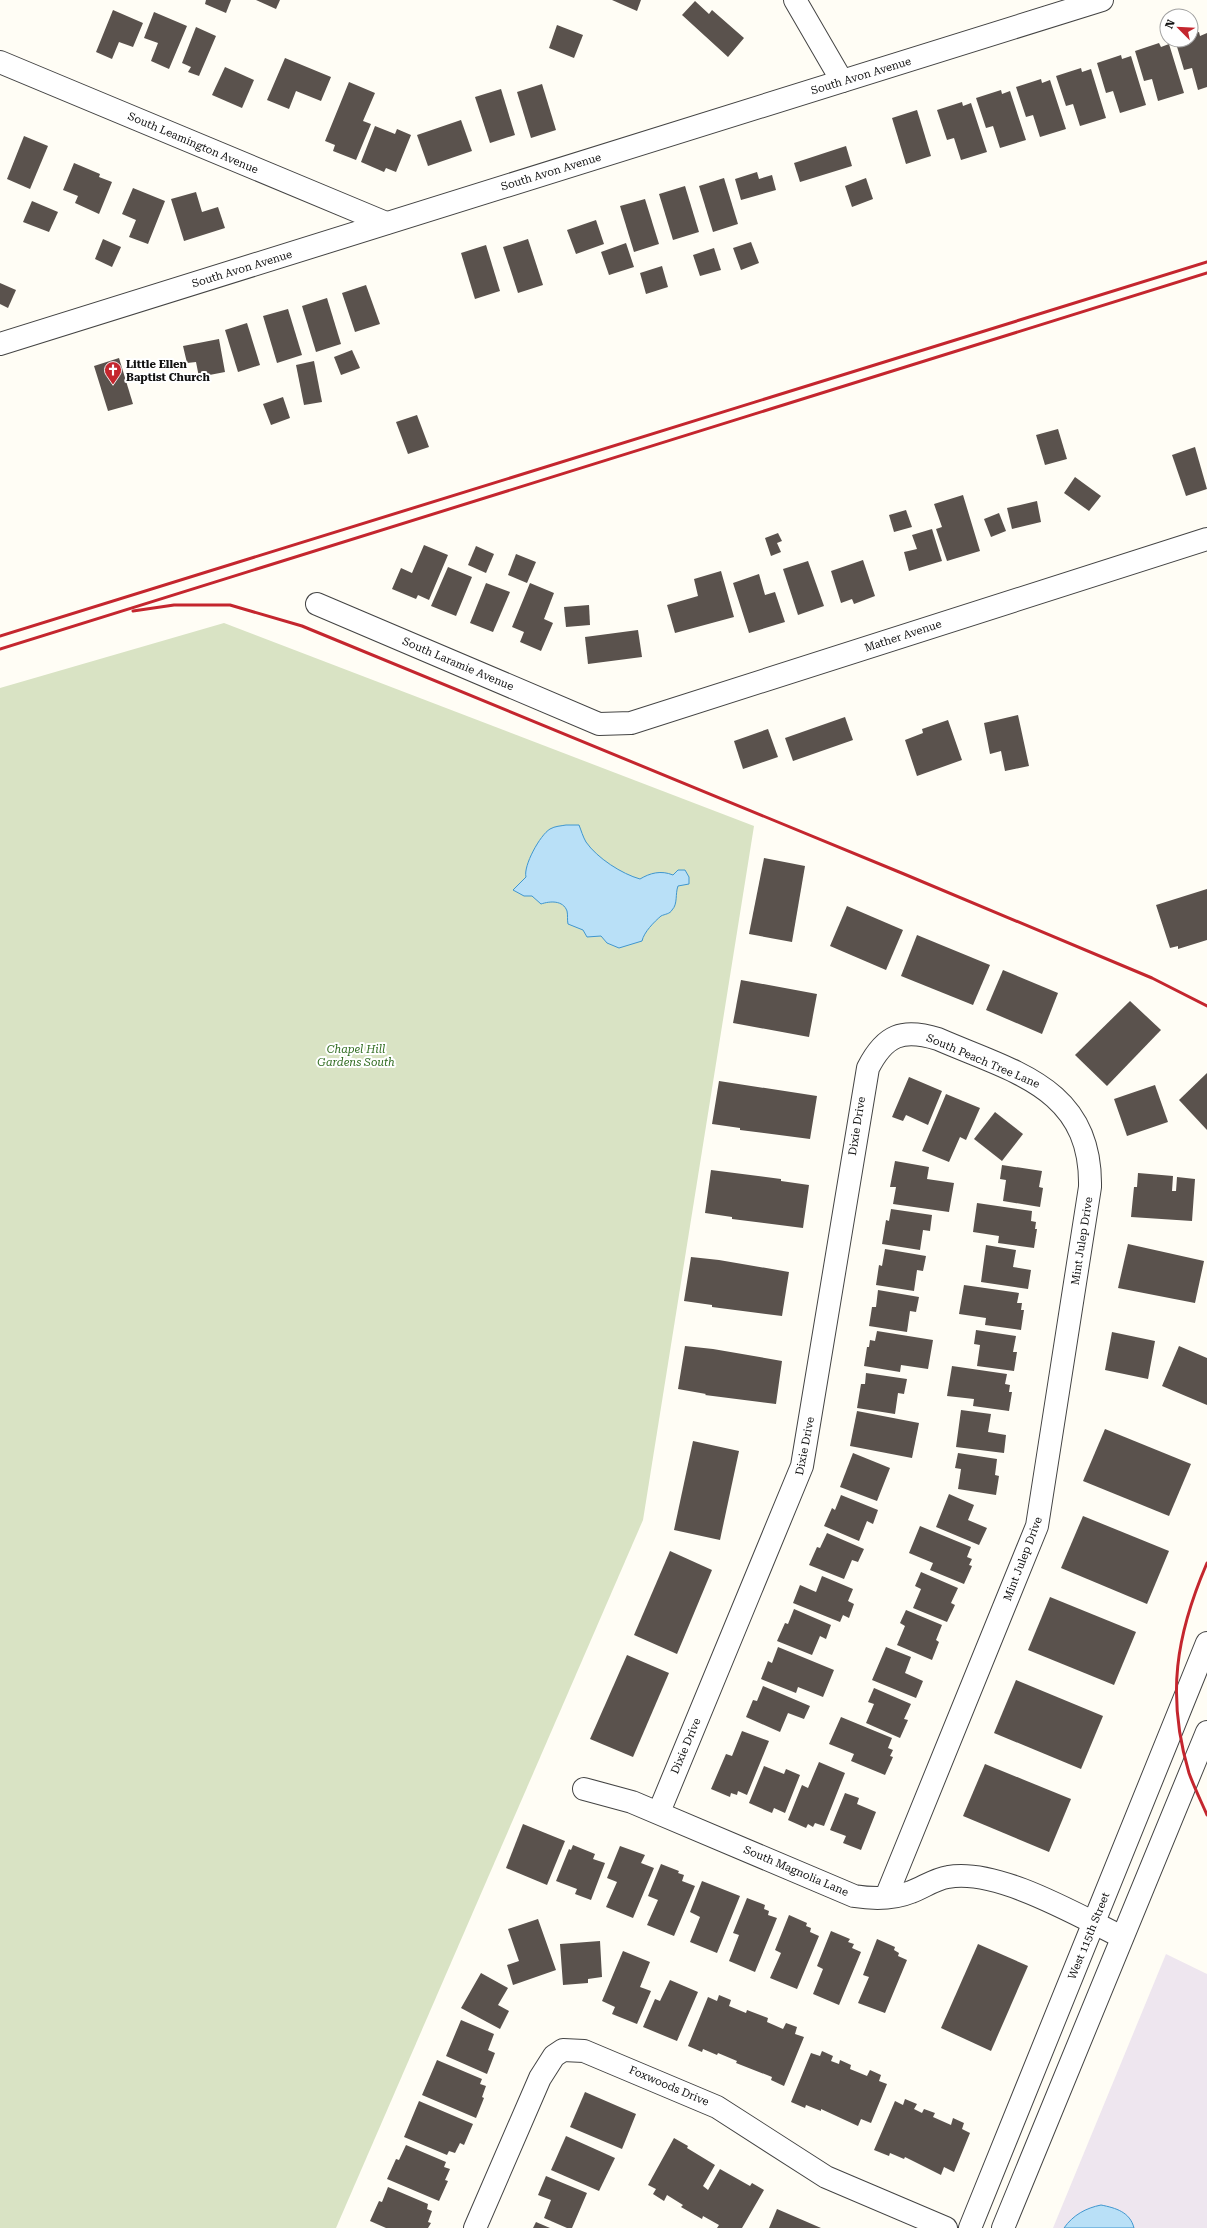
<svg xmlns="http://www.w3.org/2000/svg" width="1207" height="2228" font-family="'Roboto Serif',serif">
	<style>
		.industrial { fill: #eee6ef }
		.cemetery { fill: #d9e3c4 }
		.water { fill: #b9e0f7; stroke: #3f96cf }
		.building { fill: #5a524d }
		.lines { fill: none; stroke-linecap: round; stroke-linejoin: round }
		.minor-casing { stroke: #444; stroke-width: 24 }
		.tertiary-casing { stroke: #444; stroke-width: 24 }
		.minor { stroke: #fff; stroke-width: 22 }
		.tertiary { stroke: #fff; stroke-width: 22 }
		.rail { stroke: #c4262e; stroke-width: 3 }
		.labels { text-anchor: middle; dominant-baseline: central; stroke-width: 4; stroke-linejoin: round; paint-order: stroke }
		.street-label { font-size: 11px; fill: #111; stroke: #fff }
		.poi-label { font-size: 11px; font-weight: bold; fill: #111; stroke: #fff; text-anchor: start }
		.park-label { font-size: 11px; font-style: italic; fill: #2f6b1f; stroke: #fff }
	</style>
	<rect width="100%" height="100%" fill="#fffdf5"/>
	<polygon class="industrial" points="1166,1954 1207,1974 1207,2228 1053,2228"/>
	<polygon class="cemetery" points="224,623 754,826 643,1520 336,2228 0,2228 0,688"/>
	<g class="water">
		<path d="M566,825H579C581,830 583,837 586,842C597,858 622,874 640,879C650,873 661,870 673,875L678,870H685L689,877V884L678,886C675,894 678,904 672,910C670,914 665,914 661,916C654,922 644,932 642,941L619,948L607,943L601,936L587,937L583,930L568,924C567,920 568,915 567,911C563,900 550,901 541,904L532,896H524L513,890L526,877C523,866 540,835 550,829C555,826 561,826 566,825Z"/>
		<path d="M1101,2205C1116,2208 1130,2212 1134,2228H1064C1073,2215 1086,2208 1101,2205Z"/>
	</g>
	<g class="building">
		<polygon points="206,0 231,0 226,13 205,4"/>
		<polygon points="256,0 280,0 276,9"/>
		<polygon points="612,0 641,0 637,11"/>
		<polygon points="695,1 709,14 712,10 744,38 728,57 682,15"/>
		<polygon points="113,10 143,23 133,47 119,42 112,59 96,52"/>
		<polygon points="154,12 187,26 169,69 151,61 158,43 144,38"/>
		<polygon points="557,25 583,35 574,58 549,48"/>
		<polygon points="196,27 216,36 199,76 188,72 191,67 182,63"/>
		<polygon points="1199,32 1200,36 1207,33 1207,87 1198,90 1192,68 1184,70 1175,40 1191,40 1191,34"/>
		<polygon points="1159,43 1161,47 1169,44 1184,93 1158,101 1152,79 1144,81 1135,51"/>
		<polygon points="1121,55 1122,59 1131,56 1146,105 1120,113 1113,91 1106,93 1097,63"/>
		<polygon points="285,58 331,77 321,101 296,91 289,109 267,100"/>
		<polygon points="225,67 254,80 242,108 212,95"/>
		<polygon points="1081,68 1082,72 1091,69 1106,118 1080,126 1073,104 1066,106 1056,76"/>
		<polygon points="1041,79 1042,83 1050,80 1066,129 1040,137 1033,115 1026,117 1016,87"/>
		<polygon points="349,82 375,93 363,121 371,124 356,160 333,151 335,145 325,141"/>
		<polygon points="542,84 556,130 531,138 517,92"/>
		<polygon points="501,89 515,135 490,143 475,97"/>
		<polygon points="1001,90 1002,94 1010,91 1026,140 1000,148 993,126 986,128 976,98"/>
		<polygon points="962,102 963,106 971,103 987,152 961,160 954,138 947,140 937,110"/>
		<polygon points="917,110 931,156 906,164 892,118"/>
		<polygon points="461,120 472,151 428,166 417,135"/>
		<polygon points="375,126 395,134 397,129 411,135 396,172 386,168 384,172 361,162"/>
		<polygon points="24,136 48,146 30,189 7,179"/>
		<polygon points="846,146 852,166 800,182 794,163"/>
		<polygon points="74,163 100,174 99,177 112,182 99,214 75,203 78,196 63,190"/>
		<polygon points="757,172 759,179 772,175 776,190 741,200 735,179"/>
		<polygon points="724,178 738,224 713,232 699,186"/>
		<polygon points="866,178 873,199 852,207 845,186"/>
		<polygon points="685,186 699,232 673,240 659,194"/>
		<polygon points="133,188 165,201 148,244 129,237 136,220 122,214"/>
		<polygon points="196,192 202,212 218,207 225,228 184,241 171,199"/>
		<polygon points="645,199 659,244 634,252 620,206"/>
		<polygon points="32,201 58,212 49,232 23,222"/>
		<polygon points="596,220 604,244 576,254 567,230"/>
		<polygon points="103,239 121,247 112,267 95,259"/>
		<polygon points="528,239 543,285 518,293 503,247"/>
		<polygon points="751,242 759,263 741,270 733,248"/>
		<polygon points="626,243 634,267 609,275 601,252"/>
		<polygon points="486,245 500,291 475,299 461,253"/>
		<polygon points="714,248 721,270 700,276 693,255"/>
		<polygon points="662,266 668,287 646,294 640,273"/>
		<polygon points="0,283 16,290 8,308 0,304"/>
		<polygon points="366,285 380,324 355,332 342,293"/>
		<polygon points="327,298 341,344 316,352 302,306"/>
		<polygon points="288,309 302,355 277,363 263,316"/>
		<polygon points="247,323 260,365 238,372 225,330"/>
		<polygon points="219,339 225,372 199,377 196,362 187,363 183,346"/>
		<polygon points="352,350 360,368 341,375 334,357"/>
		<polygon points="119,358 133,404 108,411 94,366"/>
		<polygon points="314,361 322,402 304,405 296,365"/>
		<polygon points="283,397 290,418 271,425 263,404"/>
		<polygon points="417,415 429,447 408,454 396,422"/>
		<polygon points="1058,429 1067,459 1045,465 1036,435"/>
		<polygon points="1195,447 1207,489 1186,496 1172,455"/>
		<polygon points="1075,477 1101,496 1089,511 1064,493"/>
		<polygon points="963,495 980,551 947,561 936,529 942,527 934,504"/>
		<polygon points="1037,501 1041,522 1012,529 1007,508"/>
		<polygon points="906,510 912,527 894,532 889,515"/>
		<polygon points="999,513 1006,531 991,537 984,519"/>
		<polygon points="932,529 942,561 909,571 904,552 917,549 912,535"/>
		<polygon points="778,533 782,541 777,543 781,552 771,556 765,538"/>
		<polygon points="424,545 448,555 429,600 418,595 416,599 392,589 401,568 412,573"/>
		<polygon points="476,546 494,554 486,573 468,565"/>
		<polygon points="516,554 536,562 527,583 508,575"/>
		<polygon points="863,560 875,596 854,604 852,599 841,603 831,571"/>
		<polygon points="808,561 824,606 798,615 783,569"/>
		<polygon points="448,567 472,577 456,616 431,606"/>
		<polygon points="721,571 734,617 675,633 667,605 698,596 694,579"/>
		<polygon points="759,574 765,595 775,592 785,622 749,633 733,583"/>
		<polygon points="486,583 510,592 493,632 470,623"/>
		<polygon points="530,583 554,593 544,619 553,623 541,651 520,642 524,632 512,627"/>
		<polygon points="589,605 590,625 566,627 564,607"/>
		<polygon points="638,630 642,657 588,664 585,637"/>
		<polygon points="1018,715 1029,766 1005,771 1001,751 990,754 984,723"/>
		<polygon points="845,717 853,740 793,761 785,738"/>
		<polygon points="948,720 962,760 917,776 905,740 923,733 922,729"/>
		<polygon points="768,729 778,757 743,769 734,741"/>
		<polygon points="764,858 805,866 792,942 749,934"/>
		<polygon points="1207,889 1207,940 1178,949 1178,946 1170,948 1156,905"/>
		<polygon points="847,906 903,930 886,970 830,946"/>
		<polygon points="917,935 990,965 973,1005 901,976"/>
		<polygon points="1003,970 1058,993 1042,1034 986,1010"/>
		<polygon points="741,980 817,994 809,1037 733,1023"/>
		<polygon points="1130,1001 1161,1030 1107,1086 1075,1055"/>
		<polygon points="1207,1073 1207,1130 1179,1100"/>
		<polygon points="909,1077 942,1091 928,1125 906,1115 903,1121 892,1117"/>
		<polygon points="719,1081 817,1096 810,1139 740,1130 740,1128 712,1124"/>
		<polygon points="1155,1085 1168,1122 1127,1136 1114,1099"/>
		<polygon points="946,1094 980,1108 966,1140 960,1137 949,1162 922,1151"/>
		<polygon points="995,1112 1023,1134 1002,1161 974,1139"/>
		<polygon points="895,1161 929,1167 927,1179 954,1183 949,1212 893,1204 896,1187 890,1187"/>
		<polygon points="1002,1165 1042,1171 1039,1187 1043,1188 1040,1207 1003,1201 1006,1180 1000,1179"/>
		<polygon points="711,1170 781,1179 781,1181 809,1185 803,1228 732,1219 732,1217 705,1213"/>
		<polygon points="1138,1173 1173,1176 1172,1191 1176,1191 1177,1177 1195,1179 1192,1221 1131,1217 1134,1187 1137,1187"/>
		<polygon points="977,1203 1032,1211 1031,1221 1036,1222 1035,1229 1037,1229 1034,1248 998,1243 999,1236 973,1232"/>
		<polygon points="891,1209 932,1215 930,1231 923,1230 920,1250 882,1244 886,1220 889,1221"/>
		<polygon points="1128,1244 1204,1261 1195,1303 1118,1288"/>
		<polygon points="986,1245 1016,1250 1013,1267 1031,1270 1028,1289 981,1282"/>
		<polygon points="885,1249 926,1256 923,1271 917,1270 914,1291 876,1285 879,1265 882,1266"/>
		<polygon points="691,1257 719,1260 789,1272 782,1316 712,1307 712,1305 684,1301"/>
		<polygon points="964,1285 1019,1293 1017,1303 1022,1303 1021,1310 1024,1310 1021,1330 985,1325 986,1318 959,1314"/>
		<polygon points="878,1290 919,1297 916,1312 910,1311 907,1332 869,1326 872,1307 876,1307"/>
		<polygon points="976,1330 1016,1336 1013,1352 1017,1352 1014,1371 977,1366 980,1345 974,1344"/>
		<polygon points="877,1331 933,1340 928,1369 901,1365 900,1372 864,1366 867,1347 869,1347 870,1340 875,1341"/>
		<polygon points="1112,1332 1155,1341 1148,1379 1105,1370"/>
		<polygon points="685,1346 713,1349 782,1361 776,1404 705,1395 706,1394 678,1389"/>
		<polygon points="1179,1346 1207,1358 1207,1405 1162,1386"/>
		<polygon points="952,1366 1007,1374 1005,1384 1010,1385 1009,1392 1012,1392 1009,1411 973,1406 974,1399 947,1396"/>
		<polygon points="866,1373 907,1379 904,1394 898,1393 895,1414 857,1408 861,1384 865,1384"/>
		<polygon points="961,1410 991,1414 988,1432 1006,1435 1004,1453 956,1447"/>
		<polygon points="857,1411 919,1423 912,1458 850,1446"/>
		<polygon points="1105,1429 1191,1464 1169,1516 1083,1481"/>
		<polygon points="693,1441 739,1451 720,1540 674,1530"/>
		<polygon points="853,1453 890,1468 877,1501 840,1487"/>
		<polygon points="958,1453 997,1459 995,1475 999,1476 996,1495 958,1489 961,1469 955,1468"/>
		<polygon points="949,1494 974,1505 968,1520 987,1528 979,1545 936,1527"/>
		<polygon points="841,1495 878,1510 873,1524 867,1521 859,1541 824,1526 832,1508 835,1510"/>
		<polygon points="1083,1516 1169,1551 1147,1604 1061,1568"/>
		<polygon points="920,1526 971,1547 967,1557 972,1559 969,1565 972,1566 964,1584 930,1570 933,1563 909,1553"/>
		<polygon points="827,1533 864,1549 858,1562 852,1560 844,1579 809,1565 817,1547 820,1548"/>
		<polygon points="670,1551 712,1570 677,1654 634,1635"/>
		<polygon points="921,1572 958,1588 951,1603 955,1605 947,1622 913,1608 921,1589 915,1586"/>
		<polygon points="822,1576 853,1589 848,1601 854,1604 849,1618 843,1615 840,1622 793,1603 800,1585 816,1592"/>
		<polygon points="1050,1597 1136,1632 1114,1685 1028,1650"/>
		<polygon points="794,1609 831,1625 826,1639 820,1636 812,1655 777,1641 785,1623 788,1624"/>
		<polygon points="906,1610 942,1625 936,1640 939,1642 932,1660 897,1645 905,1626 900,1623"/>
		<polygon points="778,1647 834,1670 823,1697 798,1687 796,1693 761,1679 768,1661 772,1663"/>
		<polygon points="886,1647 911,1657 905,1673 923,1681 916,1698 872,1680"/>
		<polygon points="627,1655 669,1673 633,1757 590,1739"/>
		<polygon points="1016,1680 1103,1716 1081,1769 994,1733"/>
		<polygon points="763,1686 810,1706 804,1719 788,1713 780,1732 746,1717 753,1700 757,1701"/>
		<polygon points="874,1688 911,1704 904,1719 908,1720 900,1738 866,1723 874,1704 868,1702"/>
		<polygon points="841,1717 892,1738 888,1748 893,1750 890,1756 893,1757 885,1775 851,1761 854,1754 829,1744"/>
		<polygon points="742,1731 769,1741 747,1795 738,1791 737,1795 731,1793 730,1797 711,1789 726,1754 732,1756"/>
		<polygon points="819,1762 845,1773 824,1826 815,1823 813,1827 808,1824 806,1828 788,1820 802,1785 808,1788"/>
		<polygon points="985,1764 1071,1799 1049,1852 963,1816"/>
		<polygon points="764,1766 784,1774 786,1769 800,1775 785,1813 774,1808 772,1813 749,1803"/>
		<polygon points="845,1793 859,1798 857,1804 876,1812 861,1850 843,1843 846,1836 830,1830"/>
		<polygon points="523,1824 565,1841 547,1885 506,1868"/>
		<polygon points="573,1845 595,1854 593,1859 605,1863 591,1900 575,1894 577,1889 556,1881 569,1849 571,1850"/>
		<polygon points="620,1846 645,1855 641,1863 654,1868 633,1918 606,1907 617,1882 607,1878"/>
		<polygon points="661,1864 679,1871 678,1873 684,1875 682,1881 695,1886 674,1936 647,1925 658,1900 648,1896"/>
		<polygon points="702,1881 740,1896 717,1953 690,1942 700,1917 690,1912"/>
		<polygon points="747,1898 765,1905 764,1909 769,1911 768,1915 777,1918 755,1972 729,1961 739,1935 733,1933"/>
		<polygon points="789,1915 807,1923 806,1926 811,1928 810,1932 819,1936 797,1989 770,1978 781,1953 775,1950"/>
		<polygon points="538,1919 556,1970 513,1985 507,1965 519,1961 508,1929"/>
		<polygon points="831,1931 850,1939 848,1942 854,1944 852,1948 861,1952 839,2005 813,1994 823,1969 817,1966"/>
		<polygon points="877,1939 895,1947 894,1950 899,1953 898,1956 907,1960 885,2013 858,2003 869,1977 863,1975"/>
		<polygon points="600,1941 602,1977 588,1979 588,1983 563,1985 560,1944"/>
		<polygon points="978,1944 1028,1966 991,2051 941,2028"/>
		<polygon points="623,1951 650,1962 640,1987 651,1991 637,2024 612,2014 615,2007 602,2001"/>
		<polygon points="481,1973 508,1988 498,2005 509,2011 500,2029 461,2008"/>
		<polygon points="670,1980 698,1992 677,2041 643,2027 655,1999 660,2001"/>
		<polygon points="719,1995 731,2000 729,2006 746,2013 747,2010 768,2018 767,2022 783,2029 786,2023 797,2027 795,2034 804,2037 784,2086 771,2080 772,2077 736,2063 737,2061 718,2053 717,2055 703,2049 702,2052 688,2046 708,1997 717,2001"/>
		<polygon points="461,2020 494,2034 488,2050 495,2053 487,2074 446,2056"/>
		<polygon points="822,2051 833,2056 831,2061 839,2064 840,2060 851,2065 850,2069 867,2076 870,2070 881,2075 879,2081 887,2084 871,2123 861,2119 858,2126 821,2109 821,2111 806,2105 805,2108 791,2102 811,2053 820,2056"/>
		<polygon points="437,2060 482,2079 480,2084 486,2086 482,2097 484,2098 476,2118 422,2095"/>
		<polygon points="585,2092 636,2114 622,2149 570,2127"/>
		<polygon points="905,2099 917,2104 914,2109 922,2113 924,2109 935,2113 933,2117 951,2125 953,2118 964,2123 962,2129 970,2133 954,2172 944,2167 941,2175 905,2157 904,2159 890,2153 889,2156 874,2150 895,2101 903,2105"/>
		<polygon points="419,2101 473,2124 464,2145 460,2143 455,2153 449,2151 447,2155 404,2137"/>
		<polygon points="566,2136 615,2158 599,2191 551,2170"/>
		<polygon points="674,2138 688,2146 687,2148 715,2165 703,2186 708,2190 720,2169 750,2186 752,2183 764,2190 742,2228 717,2228 719,2225 703,2216 702,2219 681,2207 683,2205 667,2195 664,2201 653,2194 656,2189 648,2185"/>
		<polygon points="406,2145 446,2162 444,2167 450,2169 445,2180 448,2181 439,2201 387,2179 396,2159 399,2160"/>
		<polygon points="546,2176 587,2193 572,2228 567,2228 544,2218 551,2200 538,2195"/>
		<polygon points="388,2187 428,2204 427,2209 432,2211 428,2222 431,2223 428,2228 386,2228 370,2221 379,2201 382,2202"/>
		<polygon points="777,2209 821,2228 769,2228"/>
		<polygon points="536,2222 550,2228 533,2228"/>
	</g>
	<g class="lines">
		<g class="minor-casing">
			<g id="minor">
				<polyline points="795,0 842,81"/>
				<polyline points="0,62 386,223"/>
				<polyline points="0,344 1102,0"/>
				<polyline points="317,604 599,724 631,723 1207,539"/>
				<path d="M584,1789L632,1802L854,1896C873,1899 894,1899 911,1892C924,1887 935,1879 948,1877C997,1868 1077,1915 1122,1937"/>
				<path d="M659,1812L802,1466L868,1068C885,1035 902,1028 938,1039C1013,1072 1092,1087 1090,1187L1037,1526L886,1897"/>
				<polyline points="475,2228 540,2078 554,2056 563,2050 584,2051 717,2107 826,2177 946,2228"/>
			</g>
		</g>
		<g class="tertiary-casing">
			<g id="tertiary">
				<polyline points="970,2228 1207,1643"/>
				<polyline points="1003,2228 1207,1732"/>
			</g>
		</g>
		<use href="#minor" class="minor"/>
		<use href="#tertiary" class="tertiary"/>
		<g class="rail">
			<polyline points="133,611 174,605 230,605 302,626 904,874 1152,978 1207,1006"/>
			<polyline points="0,636 1207,262"/>
			<polyline points="0,649 1207,273"/>
			<path d="M1207,1563C1176,1635 1166,1696 1189,1773C1194,1787 1201,1801 1207,1815"/>
		</g>
	</g>
	<defs>
		<g id="church-pin" transform="scale(0.9)"><path d="M0 17L-7.5 6A9.5 9.5 0 1 1 7.5 6Z" fill="#c4262e" stroke="#fff"/><path d="M-1.2-6h2.4v3.5h3.3v2.4h-3.3V6h-2.4V-.1h-3.3v-2.4h3.3Z" fill="#fff"/></g>
	</defs>
	<g fill-rule="evenodd">
		<use href="#church-pin" x="113" y="370"/>
	</g>
	<g class="labels">
		<g class="street-label">
			<text transform="translate(861 76) rotate(-17)">South Avon Avenue</text>
			<text transform="translate(193 143) rotate(23)">South Leamington Avenue</text>
			<text transform="translate(551 172) rotate(-17)">South Avon Avenue</text>
			<text transform="translate(242 269) rotate(-17)">South Avon Avenue</text>
			<text transform="translate(903 636) rotate(-18)">Mather Avenue</text>
			<text transform="translate(458 664) rotate(23)">South Laramie Avenue</text>
			<text transform="translate(983 1061) rotate(23)">South Peach Tree Lane</text>
			<text transform="translate(857 1126) rotate(-81)">Dixie Drive</text>
			<text transform="translate(1082 1241) rotate(-81)">Mint Julep Drive</text>
			<text transform="translate(805 1446) rotate(-79)">Dixie Drive</text>
			<text transform="translate(1023 1559) rotate(-69)">Mint Julep Drive</text>
			<text transform="translate(686 1746) rotate(-67)">Dixie Drive</text>
			<text transform="translate(796 1871) rotate(23)">South Magnolia Lane</text>
			<text transform="translate(1089 1936) rotate(-68)">West 115th Street</text>
			<text transform="translate(669 2086) rotate(23)">Foxwoods Drive</text>
		</g>
		<g class="poi-label">
			<text x="126" y="364">Little Ellen<tspan x="126" dy="13">Baptist Church</tspan></text>
		</g>
		<g class="park-label">
			<text x="356" y="1049">Chapel Hill<tspan x="356" dy="13">Gardens South</tspan></text>
		</g>
	</g>
	<g transform="translate(1179 28) rotate(294)"><circle r="19" fill="#ffffff" stroke="#a0a0a0"/>
	<path d="M0-3L7 15L0 10L-7 15Z" fill="#c4262e"/>
	<text y="-6" font-size="11" font-weight="bold" text-anchor="middle" fill="#111111">N</text>
	</g>
</svg>
